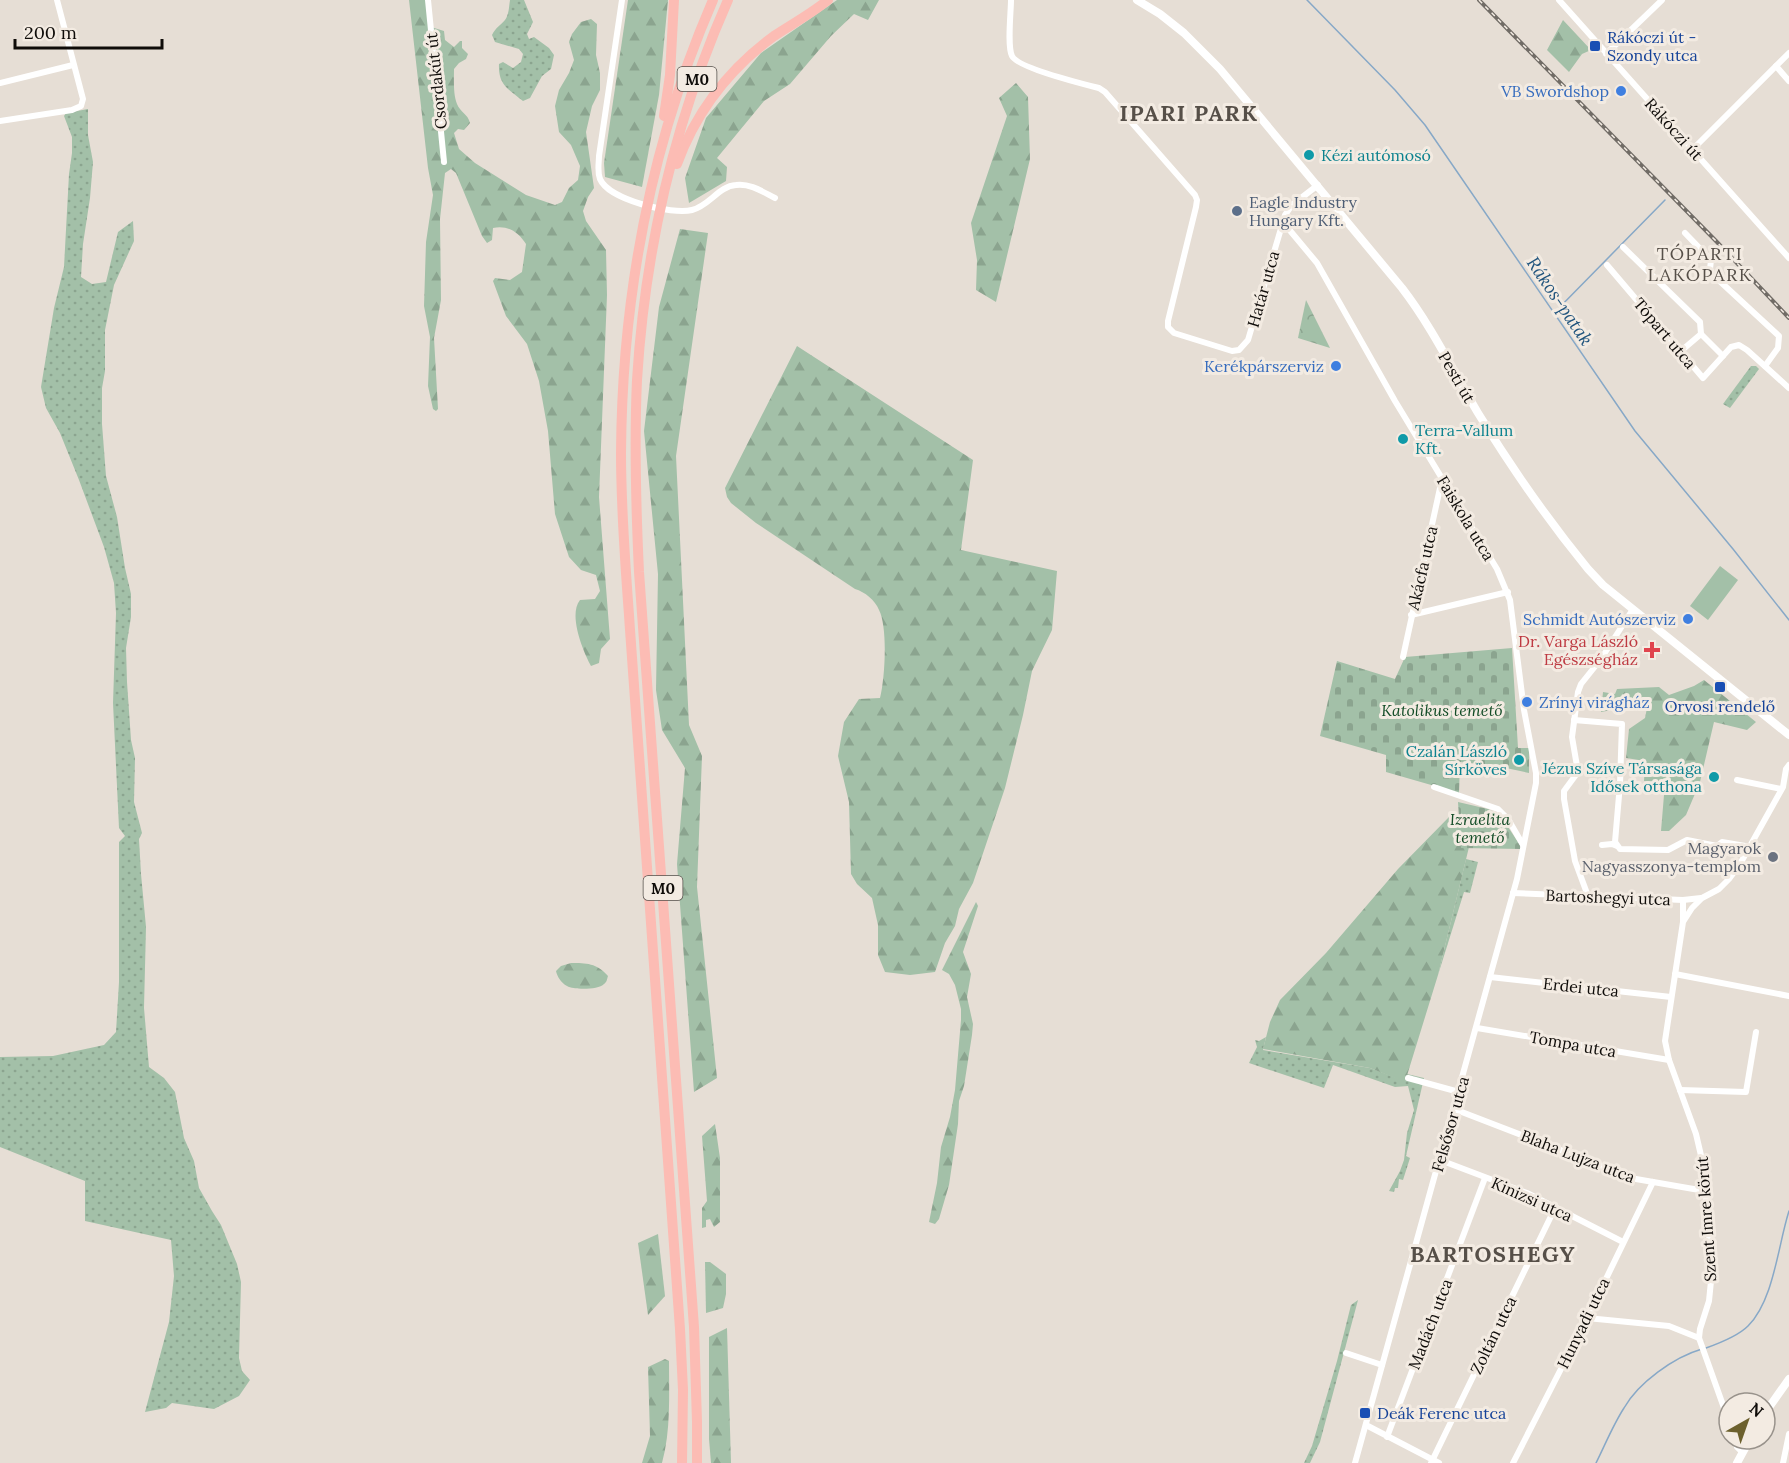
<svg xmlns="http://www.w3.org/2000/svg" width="1789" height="1463" font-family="Lora,serif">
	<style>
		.grass { fill: url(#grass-dots) }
		.forest { fill: url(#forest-firs) }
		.cemetery { fill: url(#cemetery-stones) }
		.park { fill: url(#park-crowns) }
		.pitch { fill: #a3c0a8 }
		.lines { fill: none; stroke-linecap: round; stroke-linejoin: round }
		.stream { stroke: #87a8c7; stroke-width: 1.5 }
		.street { stroke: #fff; stroke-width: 6 }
		.secondary { stroke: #fff; stroke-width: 8 }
		.highway { stroke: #fcbcb4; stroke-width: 10 }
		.rail-casing { stroke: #716c66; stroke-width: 4 }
		.rail { stroke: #f3ebe2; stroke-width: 1.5; stroke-dasharray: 4.5; stroke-linecap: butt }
		.transit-dot { fill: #1a4fb4; stroke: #f3ebe2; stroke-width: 2 }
		.shop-dot { fill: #3f7fe0; stroke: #f3ebe2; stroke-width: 2 }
		.culture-dot { fill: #0f9aa8; stroke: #f3ebe2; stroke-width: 2 }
		.service-dot { fill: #5c6f8a; stroke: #f3ebe2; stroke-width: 2 }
		.health-dot { fill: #e0444e; stroke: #f3ebe2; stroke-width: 2 }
		.worship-dot { fill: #6b7280; stroke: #f3ebe2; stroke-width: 2 }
		.labels { text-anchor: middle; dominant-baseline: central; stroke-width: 6; stroke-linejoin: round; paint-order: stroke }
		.shield { fill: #f3ebe2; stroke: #534f4a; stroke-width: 1.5 }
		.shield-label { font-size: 15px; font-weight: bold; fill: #0f0c09 }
		.transit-label { font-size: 16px; fill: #164399; stroke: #f3ebe2; text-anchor: start }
		.street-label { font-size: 16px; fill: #0f0c09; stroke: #f3ebe2 }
		.shop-label { font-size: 16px; fill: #366cbe; stroke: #f3ebe2; text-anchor: end }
		.culture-label { font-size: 16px; fill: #0d838f; stroke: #f3ebe2; text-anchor: start }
		.service-label { font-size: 16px; fill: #4e5e75; stroke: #f3ebe2; text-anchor: start }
		.health-label { font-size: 16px; fill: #be3a42; stroke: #f3ebe2; text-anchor: end }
		.park-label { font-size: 16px; font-style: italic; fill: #124c26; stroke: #f3ebe2 }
		.worship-label { font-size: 16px; fill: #5b616d; stroke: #f3ebe2; text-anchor: end }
		.neighbourhood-label { font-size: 18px; letter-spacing: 1.5px; fill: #564f48; stroke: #f3ebe2 }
		.water-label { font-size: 18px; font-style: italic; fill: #20547d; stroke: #f3ebe2 }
		.district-label { font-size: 22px; font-weight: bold; letter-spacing: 1.5px; fill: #564f48; stroke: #f3ebe2 }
	</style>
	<defs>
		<pattern id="grass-dots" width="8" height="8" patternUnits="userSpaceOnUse" patternTransform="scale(1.5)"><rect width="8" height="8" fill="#a3c0a8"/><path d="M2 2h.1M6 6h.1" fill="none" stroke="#8ba48f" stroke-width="1.8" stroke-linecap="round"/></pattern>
		<pattern id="forest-firs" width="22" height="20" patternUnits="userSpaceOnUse" patternTransform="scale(1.5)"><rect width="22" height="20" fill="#a3c0a8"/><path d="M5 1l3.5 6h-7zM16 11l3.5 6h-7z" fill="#8ba48f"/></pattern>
		<pattern id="cemetery-stones" width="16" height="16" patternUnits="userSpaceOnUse" patternTransform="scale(1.5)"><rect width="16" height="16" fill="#a3c0a8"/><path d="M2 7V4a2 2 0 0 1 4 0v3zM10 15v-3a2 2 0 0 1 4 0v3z" fill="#8ba48f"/></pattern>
		<pattern id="park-crowns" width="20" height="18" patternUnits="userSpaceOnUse" patternTransform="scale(1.5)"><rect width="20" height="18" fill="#a3c0a8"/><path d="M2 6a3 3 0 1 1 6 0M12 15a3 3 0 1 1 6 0" fill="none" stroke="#8ba48f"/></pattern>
	</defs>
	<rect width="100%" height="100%" fill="#e6ded5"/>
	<g class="grass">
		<path d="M510,0H524L533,22L527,34L529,39L534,37L549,48L554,55L551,69L542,76L530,98L523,101C508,89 498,85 499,64L503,62L513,68L521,62L523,54L519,49L495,42L492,35C496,27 500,26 505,20C509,15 509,6 510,0Z"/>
		<polygon points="88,109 88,135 93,162 90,198 83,244 81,277 92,284 106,282 118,232 133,221 134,241 114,285 105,330 105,371 102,388 102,424 106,476 117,517 125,568 131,594 131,617 126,648 127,682 131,740 135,758 134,802 142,833 139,839 141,874 146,927 144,1008 149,1067 164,1078 175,1092 184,1138 194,1161 199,1188 212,1211 221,1225 237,1264 241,1282 239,1358 242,1371 250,1380 239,1396 214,1409 172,1403 166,1408 145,1412 169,1322 174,1276 171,1240 85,1221 85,1181 0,1147 0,1057 53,1056 104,1045 116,1032 119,982 119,842 125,836 119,828 113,703 116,613 114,583 104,547 79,480 60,433 46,408 41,387 54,308 64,267 69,174 72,153 72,137 64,116 66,113"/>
		<polygon points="1751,366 1756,366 1759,369 1730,408 1723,404"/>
		<polygon points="1466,859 1478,862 1470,893 1464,892 1438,975"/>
		<polygon points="1266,1037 1263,1050 1370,1068 1405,1081 1407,1074 1424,1078 1406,1156 1410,1158 1403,1180 1399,1179 1398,1188 1395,1188 1394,1192 1389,1191 1400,1171 1404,1160 1407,1133 1414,1110 1408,1086 1395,1087 1333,1065 1324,1088 1249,1063 1257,1047 1255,1040 1259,1041"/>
		<polygon points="1358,1300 1320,1442 1310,1463 1304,1463 1312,1446 1337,1361 1351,1305"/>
	</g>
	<g class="forest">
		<path d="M409,0H426L431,27L444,31L445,40L454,47L460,41H462V48L468,54L466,59L459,63L454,69C454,79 453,94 457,104C460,112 468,114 470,123L464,130L458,129L454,133L459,149L475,163L526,195L555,205L562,202L569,188L578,180L580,166L571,145L559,132L555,106L559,90L569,73L574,60L569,42L572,34L581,22L591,19L597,24L596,55L600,73V90L592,106L586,132L594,188L588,197L583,211L586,221L606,250L607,295L599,497L610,639L601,649L599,663L591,666C583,651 568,615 580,600L595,599L600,591L596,575L581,570L569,557L555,514L548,431L539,381L527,344L506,316L493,281L495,278L510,280L522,272L526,244C518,232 508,225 493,228L492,240L487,243L482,236L456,173L451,169L445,173L440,219L441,300L434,338L438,409L436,411L433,409L428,386L430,337L424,306L426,242L433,195L428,168Z"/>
		<polygon points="628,0 668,0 659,95 642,187 605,177 604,163"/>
		<polygon points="837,0 879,0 868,20 854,14 831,36 790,84 764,101 717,158 727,167 726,181 689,203 685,178 706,118 761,53"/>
		<polygon points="1563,20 1591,50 1582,54 1569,72 1547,50"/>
		<polygon points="1016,83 1028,97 1030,159 996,302 976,290 977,260 971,223 1007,116 999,98"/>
		<polygon points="680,229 708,233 676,456 689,725 702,756 697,887 717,1078 694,1092 677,864 685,768 662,730 656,690 658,574 644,431 659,307"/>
		<path d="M797,346L973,460L961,550L1057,571L1052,630L1032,671L1023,715L1005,788L973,883L959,909L955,926L945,943L935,972L910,975L885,972L878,955V925L872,898L857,884L851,874L849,802L838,756L844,722L859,699L880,698C885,679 888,627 879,610C875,600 865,592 855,589L756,523L731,503L727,497L725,488Z"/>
		<polygon points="1704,680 1756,722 1747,730 1714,722 1700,782 1686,815 1669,831 1661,831 1665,783 1644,781 1645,761 1626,758 1629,729 1645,718 1647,708 1640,703 1629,704 1627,707 1601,712 1603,692 1615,694 1617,689 1659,687 1669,695 1694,686"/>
		<polygon points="1450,816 1460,821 1461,847 1469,847 1438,975 1405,1082 1370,1068 1263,1049 1270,1022 1280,1000 1326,953 1398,869"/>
		<polygon points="976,902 978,906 963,952 971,974 967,997 973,1024 972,1035 964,1086 959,1101 958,1124 949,1185 939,1219 935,1224 929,1222 937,1183 941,1147 950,1117 955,1090 961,1020 961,1009 955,985 949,974 942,970"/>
		<path d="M571,963C586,963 597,963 608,976C607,979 607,982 604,984C598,990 574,990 567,986C561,983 557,976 556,971L561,966Z"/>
		<polygon points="715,1124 720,1158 720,1222 714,1227 710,1219 706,1220 706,1227 702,1228 702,1208 707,1201 702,1136"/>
		<polygon points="658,1234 665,1296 648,1315 638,1243"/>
		<polygon points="705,1262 710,1262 726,1274 726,1294 723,1308 706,1313"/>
		<polygon points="727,1328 731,1463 711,1463 709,1439 709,1337"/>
		<path d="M665,1359L669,1361C669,1395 671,1431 662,1463H642L650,1436L648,1367Z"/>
	</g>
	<g class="cemetery">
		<polygon points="1512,648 1518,748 1529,748 1529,773 1492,765 1460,762 1459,793 1386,772 1386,755 1320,736 1337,661 1395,679 1405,657"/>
		<polygon points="1458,802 1488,809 1500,815 1520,845 1521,849 1461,848"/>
	</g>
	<polygon class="park" points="1306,300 1330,348 1298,338"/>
	<polygon class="pitch" points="1720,566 1738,580 1708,620 1690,606"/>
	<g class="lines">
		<g class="stream">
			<polyline points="1307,0 1395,90 1425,125 1635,431 1733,549 1789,620"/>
			<polyline points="1554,313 1665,200"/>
			<path d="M1706,1348C1720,1343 1738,1336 1748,1326C1774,1300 1778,1245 1789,1211"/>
			<path d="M1596,1463C1605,1445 1613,1425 1624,1408C1638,1383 1674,1357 1702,1349"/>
		</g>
		<g class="street">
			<polyline points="428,0 444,162"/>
			<path d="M622,0L599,156C599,163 597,171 600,179C609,200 672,215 692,210C709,206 719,186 736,185C750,183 763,192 775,198"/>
			<path d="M1011,0C1011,12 1007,46 1012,56C1018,68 1083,84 1099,88L1105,92L1195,195L1197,200L1196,207L1168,321V327L1174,333L1232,351L1239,350L1248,340L1285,215L1292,205L1318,185"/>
			<polyline points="1559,0 1789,258"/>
			<polyline points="1606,54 1662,0"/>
			<polyline points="1776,66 1789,81"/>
			<polyline points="0,83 73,65"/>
			<polyline points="0,121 72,110 81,106 83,99 57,0"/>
			<polyline points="1692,150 1789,53"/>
			<polyline points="1282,221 1317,263 1395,401 1497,569 1510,600 1524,710 1536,773 1536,783 1517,879 1355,1463"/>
			<polyline points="1685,233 1711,260 1710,269 1712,274 1779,336 1778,348 1765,366"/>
			<polyline points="1623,247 1700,322 1701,334 1723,356"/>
			<polyline points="1607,265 1703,378 1731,347 1739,345 1747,350 1789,388"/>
			<polyline points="1681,351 1701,334"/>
			<polyline points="1411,615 1508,592"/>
			<polyline points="1403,657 1442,479"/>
			<polyline points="1574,720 1622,724 1620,784 1615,842 1620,849 1668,850 1687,840 1717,846 1722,842 1751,847"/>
			<polyline points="1737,780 1781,789"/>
			<polyline points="1434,787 1498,809 1508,819 1523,845"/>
			<polyline points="1602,845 1612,844 1617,846"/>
			<polyline points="1513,893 1683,900 1701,898"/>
			<polyline points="1588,896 1575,861 1564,799 1564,791 1578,772 1572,737 1578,692 1581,684 1601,659 1633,609"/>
			<polyline points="1683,900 1683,920"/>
			<polyline points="1675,974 1789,996"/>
			<polyline points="1490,977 1671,997"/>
			<polyline points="1477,1028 1669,1060"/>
			<polyline points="1408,1078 1459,1092"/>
			<polyline points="1680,1090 1746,1092 1756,1032"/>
			<polyline points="1454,1109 1636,1179 1705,1191"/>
			<polyline points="1440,1160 1527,1193 1623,1242"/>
			<polyline points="1587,1318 1669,1326 1699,1338"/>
			<polyline points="1346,1353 1382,1365"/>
			<polyline points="1729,1422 1699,1338 1700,1329 1709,1301 1712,1271 1703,1164 1696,1134 1669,1060 1665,1041 1683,922 1692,908 1702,898 1719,889 1729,879 1740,864 1783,787 1786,769 1789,765"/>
			<polyline points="1366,1425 1439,1463"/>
			<polyline points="1387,1437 1485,1178"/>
			<polyline points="1735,1439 1737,1447 1743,1453"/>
			<polyline points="1431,1463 1555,1208"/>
			<polyline points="1513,1463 1587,1318 1653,1182"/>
			<polyline points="1783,1463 1789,1434"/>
		</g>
		<g class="secondary">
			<path d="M1137,0L1160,14L1184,33L1220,69L1402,288C1432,327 1453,371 1478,413C1511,467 1548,520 1588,569L1603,585L1789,735"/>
			<polyline points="1765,1413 1789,1379"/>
			<polyline points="1737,1463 1750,1439"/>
		</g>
		<g class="highway">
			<polyline points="664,116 670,75 674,0"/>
			<path d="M677,164C696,112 729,69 774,36C792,24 811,14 828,0"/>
			<path d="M682,1463L683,1390L680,1329C668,1152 655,975 642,797C638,737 633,676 629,615C625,562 621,507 621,453C622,298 651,143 713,0"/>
			<path d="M697,1463V1422L694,1327L639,572C636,508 634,444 637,380C645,249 675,120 728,0"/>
		</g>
		<g class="rail-casing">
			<polyline id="rail" points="1479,0 1716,241 1789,318"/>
		</g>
		<use href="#rail" class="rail"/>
	</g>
	<g class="transit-dot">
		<rect x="1589" y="40" width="12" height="12" rx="3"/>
		<rect x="1714" y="681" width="12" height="12" rx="3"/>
		<rect x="1359" y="1407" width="12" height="12" rx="3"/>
	</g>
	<g class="shop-dot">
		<circle cx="1621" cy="91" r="6"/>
		<circle cx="1336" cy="366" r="6"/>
		<circle cx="1688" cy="619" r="6"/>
		<circle cx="1527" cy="702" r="6"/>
	</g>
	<g class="culture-dot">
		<circle cx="1309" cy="155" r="6"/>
		<circle cx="1403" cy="439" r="6"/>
		<circle cx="1519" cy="760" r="6"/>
		<circle cx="1714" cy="777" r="6"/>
	</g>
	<circle class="service-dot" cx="1237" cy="211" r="6"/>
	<path class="health-dot" d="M1649 641h6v6h6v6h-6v6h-6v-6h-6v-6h6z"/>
	<circle class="worship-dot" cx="1773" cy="857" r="6"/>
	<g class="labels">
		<g class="shield">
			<rect x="677.5" y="67" width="39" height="24" rx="4.5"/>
			<rect x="643.5" y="876" width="39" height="24" rx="4.5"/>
		</g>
		<g class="shield-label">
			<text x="697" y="79">M0</text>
			<text x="663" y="888">M0</text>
		</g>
		<g class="transit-label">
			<text x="1607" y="37">Rákóczi út -<tspan x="1607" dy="18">Szondy utca</tspan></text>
			<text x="1720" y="706" text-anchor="middle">Orvosi rendelő</text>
			<text x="1377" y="1413">Deák Ferenc utca</text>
		</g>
		<g class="street-label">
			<text transform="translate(436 81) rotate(-96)">Csordakút út</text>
			<text transform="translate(1674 129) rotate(48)">Rákóczi út</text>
			<text transform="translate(1263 289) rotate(-74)">Határ utca</text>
			<text transform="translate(1665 333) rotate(50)">Tópart utca</text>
			<text transform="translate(1457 377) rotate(60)">Pesti út</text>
			<text transform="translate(1466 518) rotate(59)">Faiskola utca</text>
			<text transform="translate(1422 568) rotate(-77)">Akácfa utca</text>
			<text transform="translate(1608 897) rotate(2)">Bartoshegyi utca</text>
			<text transform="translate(1581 987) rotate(6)">Erdei utca</text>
			<text transform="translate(1573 1044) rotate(10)">Tompa utca</text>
			<text transform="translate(1450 1124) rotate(-74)">Felsősor utca</text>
			<text transform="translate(1578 1156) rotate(21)">Blaha Lujza utca</text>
			<text transform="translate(1532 1199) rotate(24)">Kinizsi utca</text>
			<text transform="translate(1706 1219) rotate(-94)">Szent Imre körút</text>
			<text transform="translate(1583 1323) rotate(-64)">Hunyadi utca</text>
			<text transform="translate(1430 1324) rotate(-69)">Madách utca</text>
			<text transform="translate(1493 1335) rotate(-64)">Zoltán utca</text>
		</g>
		<g class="shop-label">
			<text x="1609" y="91">VB Swordshop</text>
			<text x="1324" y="366">Kerékpárszerviz</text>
			<text x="1676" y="619">Schmidt Autószerviz</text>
			<text x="1539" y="702" text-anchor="start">Zrínyi virágház</text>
		</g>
		<g class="culture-label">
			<text x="1321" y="155">Kézi autómosó</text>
			<text x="1415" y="430">Terra-Vallum<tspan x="1415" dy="18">Kft.</tspan></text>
			<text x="1507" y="751" text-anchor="end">Czalán László<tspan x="1507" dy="18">Sírköves</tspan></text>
			<text x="1702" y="768" text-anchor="end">Jézus Szíve Társasága<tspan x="1702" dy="18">Idősek otthona</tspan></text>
		</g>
		<g class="service-label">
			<text x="1249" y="202">Eagle Industry<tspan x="1249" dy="18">Hungary Kft.</tspan></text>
		</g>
		<g class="health-label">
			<text x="1638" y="641">Dr. Varga László<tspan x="1638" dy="18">Egészségház</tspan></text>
		</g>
		<g class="park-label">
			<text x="1442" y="710">Katolikus temető</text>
			<text x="1480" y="819">Izraelita<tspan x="1480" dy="18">temető</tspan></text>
		</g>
		<g class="worship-label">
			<text x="1761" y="848">Magyarok<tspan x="1761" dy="18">Nagyasszonya-templom</tspan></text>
		</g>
		<g class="neighbourhood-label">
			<text x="1700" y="253">TÓPARTI<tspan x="1700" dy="21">LAKÓPARK</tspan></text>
		</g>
		<g class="water-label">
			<text transform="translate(1560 301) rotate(56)">Rákos-patak</text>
		</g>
		<g class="district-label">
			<text x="1189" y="113">IPARI PARK</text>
			<text x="1493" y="1254">BARTOSHEGY</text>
		</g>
	</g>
	<g transform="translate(1747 1421) rotate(40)"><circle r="28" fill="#f3ebe2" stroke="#98928b" stroke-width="1.5"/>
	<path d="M0-4.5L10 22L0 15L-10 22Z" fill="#6c602d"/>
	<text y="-9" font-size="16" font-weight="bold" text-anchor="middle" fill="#0f0c09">N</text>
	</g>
	<path d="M15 39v9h147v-9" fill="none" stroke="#0f0c09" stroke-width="3"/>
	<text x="24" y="39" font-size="18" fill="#0f0c09" stroke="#f3ebe2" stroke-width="4.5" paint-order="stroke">200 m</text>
</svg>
